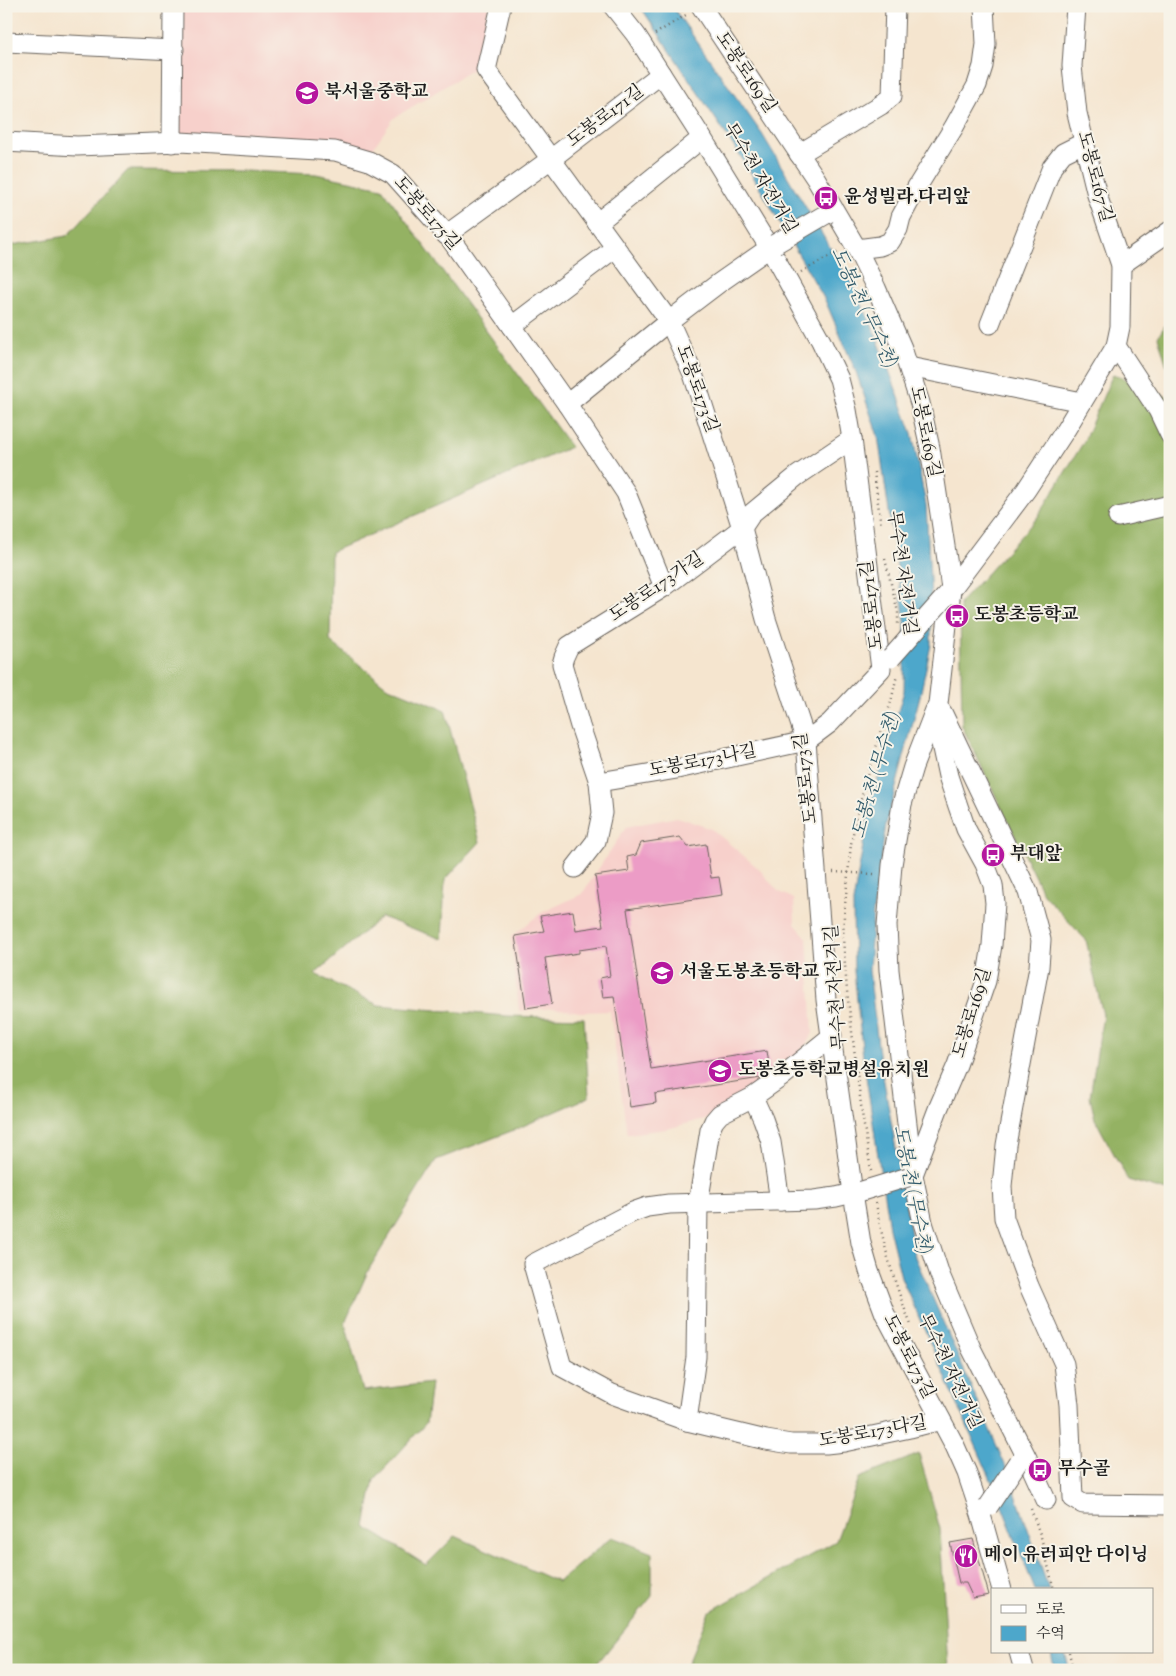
<svg xmlns="http://www.w3.org/2000/svg" width="1176" height="1676" font-family="'Sorts Mill Goudy','Noto Serif KR',serif">
	<style>
		.built { fill: #f7d0cb }
		.forest { fill: #94b264; stroke: #586740 }
		.water { fill: #4da7cb; stroke: #346274 }
		.building { fill: #ec9cc6 }
		.lines { fill: none; stroke-linecap: round; stroke-linejoin: round }
		.minor-casing { stroke: #68625b; stroke-width: 21 }
		.path { stroke: #68625b; stroke-width: 2.5; stroke-dasharray: 1 4; stroke-linecap: butt }
		.minor { stroke: #fff; stroke-width: 19 }
		.minor-bridge-casing { stroke: #68625b; stroke-width: 21; stroke-linecap: butt }
		.minor-bridge { stroke: #fff; stroke-width: 19 }
		.labels { text-anchor: middle; dominant-baseline: central; stroke-width: 4; stroke-linejoin: round; paint-order: stroke }
		.street-label { font-size: 18px; fill: #1c1c1c; stroke: #f7f3e8 }
		.poi-label { font-size: 18px; font-weight: bold; fill: #1c1c1c; stroke: #f7f3e8; text-anchor: start }
		.water-label { font-size: 19px; font-style: italic; fill: #325b6b; stroke: #f7f3e8 }
	</style>
	<rect width="100%" height="100%" fill="#f7f3e8"/>
	<filter id="ink" filterUnits="userSpaceOnUse"><feTurbulence type="fractalNoise" baseFrequency=".02" numOctaves="2"/><feDisplacementMap in="SourceGraphic" scale="10" xChannelSelector="R" yChannelSelector="G"/><feConvolveMatrix kernelMatrix="1 2 1 2 8 2 1 2 1" color-interpolation-filters="sRGB"/></filter>
	<filter id="wash" filterUnits="userSpaceOnUse"><feTurbulence type="fractalNoise" baseFrequency=".0096" numOctaves="4" result="noise"/><feDisplacementMap in="SourceGraphic" scale="20" xChannelSelector="R" yChannelSelector="G"/><feGaussianBlur stdDeviation="1.12" result="paint"/><feColorMatrix in="noise" values="0 0 0 0 0 0 0 0 0 0 0 0 0 0 0 0 0 1.4 0 .05"/><feComposite in="paint" operator="in"/></filter>
	<g filter="url(#wash)">
		<rect width="100%" height="100%" fill="#f5e5cf"/>
		<g class="built">
			<polygon points="181,6 489,6 476,67 394,118 373,148 333,144 180,142"/>
			<polygon points="677,817 712,829 758,868 778,891 794,899 795,924 807,938 813,1033 799,1055 707,1118 667,1129 627,1134 610,1011 580,1012 553,1008 519,1011 511,937 541,913 582,894 626,827"/>
		</g>
		<g class="forest">
			<polygon points="128,170 244,171 316,174 382,188 571,447 331,552 330,641 386,686 445,710 480,842 445,880 442,939 381,917 315,974 378,1005 506,1016 584,1018 589,1097 514,1130 436,1160 369,1269 345,1323 363,1391 431,1383 426,1423 374,1480 365,1527 426,1565 455,1536 558,1582 612,1537 652,1553 652,1596 592,1670 6,1670 6,246 67,236"/>
			<polygon points="1170,317 1170,376 1158,337"/>
			<polygon points="1113,374 1170,398 1170,1192 1128,1180 1095,1119 1090,1097 1103,1015 1086,940 1043,894 962,726 960,603 1037,518 1083,443"/>
			<polygon points="919,1454 940,1529 948,1670 685,1670 709,1612 836,1541 859,1478"/>
		</g>
		<g class="water">
			<polygon points="640,6 672,6 762,134 852,284 875,332 912,433 926,505 931,597 931,645 920,696 886,825 873,912 869,970 879,1053 915,1257 1009,1474 1049,1590 1035,1590 996,1491 901,1277 889,1228 863,1057 854,971 853,903 870,805 904,691 905,622 878,436 856,372 825,300 747,166"/>
			<polygon points="1051,1652 1065,1652 1069,1670 1054,1670"/>
		</g>
		<g id="blocks">
			<g class="building">
				<polygon points="680,837 688,847 706,844 711,878 719,877 722,895 627,909 651,1069 767,1051 770,1071 761,1078 655,1094 656,1103 630,1107 614,996 603,997 600,978 610,976 606,946 579,950 579,953 545,958 552,1004 526,1008 515,936 544,931 540,916 573,911 576,930 603,926 595,876 629,871 627,857 636,855 641,843"/>
				<polygon points="973,1539 989,1595 973,1598 966,1583 959,1583 950,1543"/>
			</g>
		</g>
	</g>
	<g filter="url(#ink)">
		<use href="#blocks" fill-opacity="0" stroke="#68625b" stroke-width="1"/>
		<g class="lines">
			<g class="minor-casing">
				<g id="minor">
					<polyline points="501,6 486,70 669,321 693,374 742,528 766,619 806,741 826,1000 853,1193 861,1243 869,1271 885,1314 955,1446 967,1473 981,1515 1002,1590"/>
					<polyline points="701,6 816,179 857,249 876,288 902,348 920,403 930,448 948,566 951,590 938,704 940,739 948,776 958,806 966,829 985,864 993,885 995,903 992,945 986,981 957,1065 938,1109 913,1175"/>
					<polyline points="6,42 174,50"/>
					<polyline points="6,142 77,146 180,142 335,151 369,161 393,174 449,237 567,404 626,493 664,587"/>
					<polyline points="172,143 173,6"/>
					<polyline points="799,154 881,105 892,96 895,6"/>
					<polyline points="597,223 702,138"/>
					<polyline points="446,235 551,159 661,74"/>
					<polyline points="857,249 880,246 890,242 898,229 901,217 917,187 954,127 977,85 983,66 986,44 984,6"/>
					<polyline points="1121,265 1170,231"/>
					<polyline points="990,324 1052,167 1063,153 1083,143"/>
					<polyline points="512,326 615,248"/>
					<polyline points="1116,346 1158,410 1170,435"/>
					<polyline points="909,367 1082,402"/>
					<polyline points="567,404 669,321 719,283 775,244"/>
					<polyline points="1118,517 1170,505"/>
					<polyline points="947,595 1026,490 1066,429 1116,346 1120,327 1121,265 1097,195 1077,113 1072,66 1076,6"/>
					<polyline points="935,710 913,767 902,804 892,865 887,925 889,970 913,1175 923,1223 940,1275 971,1348 1027,1458 1046,1500"/>
					<polyline points="942,712 1028,892 1041,940 1039,967 1006,1145 1002,1186 1004,1218 1029,1286 1064,1364 1069,1405 1073,1498 1083,1504 1170,1505"/>
					<polyline points="599,782 677,769 806,741 830,723 881,669 852,439 847,410 839,379 821,341 769,247 702,138 636,35 613,6"/>
					<polyline points="575,868 596,841 602,813 599,782 580,726 562,664 564,657 569,646 664,587 742,528 752,513 797,476 852,439"/>
					<polyline points="753,1097 763,1119 771,1142 780,1201"/>
					<polyline points="862,1191 836,1197 814,1200 669,1204 647,1207 633,1212 533,1264 562,1367 612,1394 687,1421 766,1440 791,1444 826,1444 844,1442 910,1428 941,1420"/>
					<polyline points="687,1421 696,1357 698,1204 710,1130 714,1121 720,1114 753,1097 780,1078 832,1036"/>
					<polyline points="1019,1652 1024,1670"/>
				</g>
			</g>
			<g class="path">
				<polyline points="680,6 685,14"/>
				<polyline points="655,34 686,15"/>
				<polyline points="801,272 840,251"/>
				<polyline points="874,472 881,526"/>
				<polyline points="885,559 898,612 898,624"/>
				<polyline points="833,872 875,874"/>
				<polyline points="871,1171 862,1113 847,991 843,938 844,915 851,844 856,819 868,772 891,702 897,675"/>
				<path d="M876,1203C883,1246 895,1285 911,1325"/>
				<polyline points="1031,1509 1041,1537 1054,1590"/>
				<polyline points="1069,1652 1073,1670"/>
			</g>
			<use href="#minor" class="minor"/>
			<g class="minor-bridge-casing">
				<g id="minor-bridge">
					<polyline points="775,244 828,213"/>
					<polyline points="891,658 945,597"/>
					<polyline points="862,1191 908,1177"/>
					<polyline points="988,1507 1018,1462"/>
				</g>
			</g>
			<use href="#minor-bridge" class="minor-bridge"/>
		</g>
	</g>
	<defs>
		<g id="school-disc" transform="scale(1.25)"><circle r="9.5" fill="#b5179e" stroke="#f7f3e8"/><path d="M0-5L7-2L0 1L-7-2ZM-4 1L0 2.5L4 1V4Q0 6-4 4Z" fill="#fff"/></g>
		<g id="bus-disc" transform="scale(1.25)"><circle r="9.5" fill="#b5179e" stroke="#f7f3e8"/><path d="M-5-6H5V4H4V6H2V4H-2V6H-4V4H-5ZM-3.5-4V0h7V-4ZM-3.5 1.2v1.5H-2V1.2ZM2 1.2v1.5H3.5V1.2Z" fill="#fff"/></g>
		<g id="restaurant-disc" transform="scale(1.25)"><circle r="9.5" fill="#b5179e" stroke="#f7f3e8"/><path d="M-5-6h1v4h1v-4h1v4h1v-4h1v5L-1.5 .5V6h-2V.5L-5-1ZM5-6V6H3V1.5H1.5Q1.5-4 5-6Z" fill="#fff"/></g>
	</defs>
	<g fill-rule="evenodd">
		<use href="#school-disc" x="307" y="93"/>
		<use href="#bus-disc" x="826" y="198"/>
		<use href="#bus-disc" x="957" y="616"/>
		<use href="#bus-disc" x="993" y="855"/>
		<use href="#school-disc" x="662" y="973"/>
		<use href="#school-disc" x="720" y="1071"/>
		<use href="#bus-disc" x="1040" y="1470"/>
		<use href="#restaurant-disc" x="966" y="1556"/>
	</g>
	<g class="labels">
		<g class="street-label">
			<text transform="translate(745 73) rotate(56)">도봉로169길</text>
			<text transform="translate(606 117) rotate(-37)">도봉로171길</text>
			<text transform="translate(1094 177) rotate(75)">도봉로167길</text>
			<text transform="translate(759 179) rotate(59)">무수천 자전거길</text>
			<text transform="translate(426 214) rotate(49)">도봉로175길</text>
			<text transform="translate(696 389) rotate(70)">도봉로173길</text>
			<text transform="translate(924 432) rotate(78)">도봉로169길</text>
			<text transform="translate(901 573) rotate(82)">무수천 자전거길</text>
			<text transform="translate(657 588) rotate(-34)">도봉로173가길</text>
			<text transform="translate(873 605) rotate(-97)">도봉로171길</text>
			<text transform="translate(703 762) rotate(-11)">도봉로173나길</text>
			<text transform="translate(807 778) rotate(-97)">도봉로173길</text>
			<text transform="translate(837 987) rotate(-94)">무수천 자전거길</text>
			<text transform="translate(973 1013) rotate(-73)">도봉로169길</text>
			<text transform="translate(908 1357) rotate(63)">도봉로173길</text>
			<text transform="translate(949 1372) rotate(64)">무수천 자전거길</text>
			<text transform="translate(873 1433) rotate(-10)">도봉로173다길</text>
		</g>
		<g class="poi-label">
			<text x="324" y="93">북서울중학교</text>
			<text x="844" y="198">윤성빌라.다리앞</text>
			<text x="974" y="616">도봉초등학교</text>
			<text x="1010" y="855">부대앞</text>
			<text x="680" y="973">서울도봉초등학교</text>
			<text x="738" y="1071">도봉초등학교병설유치원</text>
			<text x="1058" y="1470">무수골</text>
			<text x="984" y="1556">메이 유러피안 다이닝</text>
		</g>
		<g class="water-label">
			<text transform="translate(863 308) rotate(65)">도봉1천 (무수천)</text>
			<text transform="translate(877 775) rotate(-74)">도봉1천 (무수천)</text>
			<text transform="translate(911 1190) rotate(79)">도봉1천 (무수천)</text>
		</g>
	</g>
	<rect width="1176" height="1676" fill="none" stroke="#f7f3e8" stroke-width="25"/>
	<rect x="991" y="1588" width="162" height="65" fill="#f7f3e8" stroke="#9f9d96"/>
	<rect x="1001" y="1605" width="25" height="8" fill="#ffffff" stroke="#9f9d96"/>
	<text x="1036" y="1614" font-size="15" fill="#1c1c1c">도로</text>
	<rect x="1001" y="1626" width="25" height="15" fill="#4da7cb" stroke="#9f9d96"/>
	<text x="1036" y="1638" font-size="15" fill="#1c1c1c">수역</text>
</svg>
